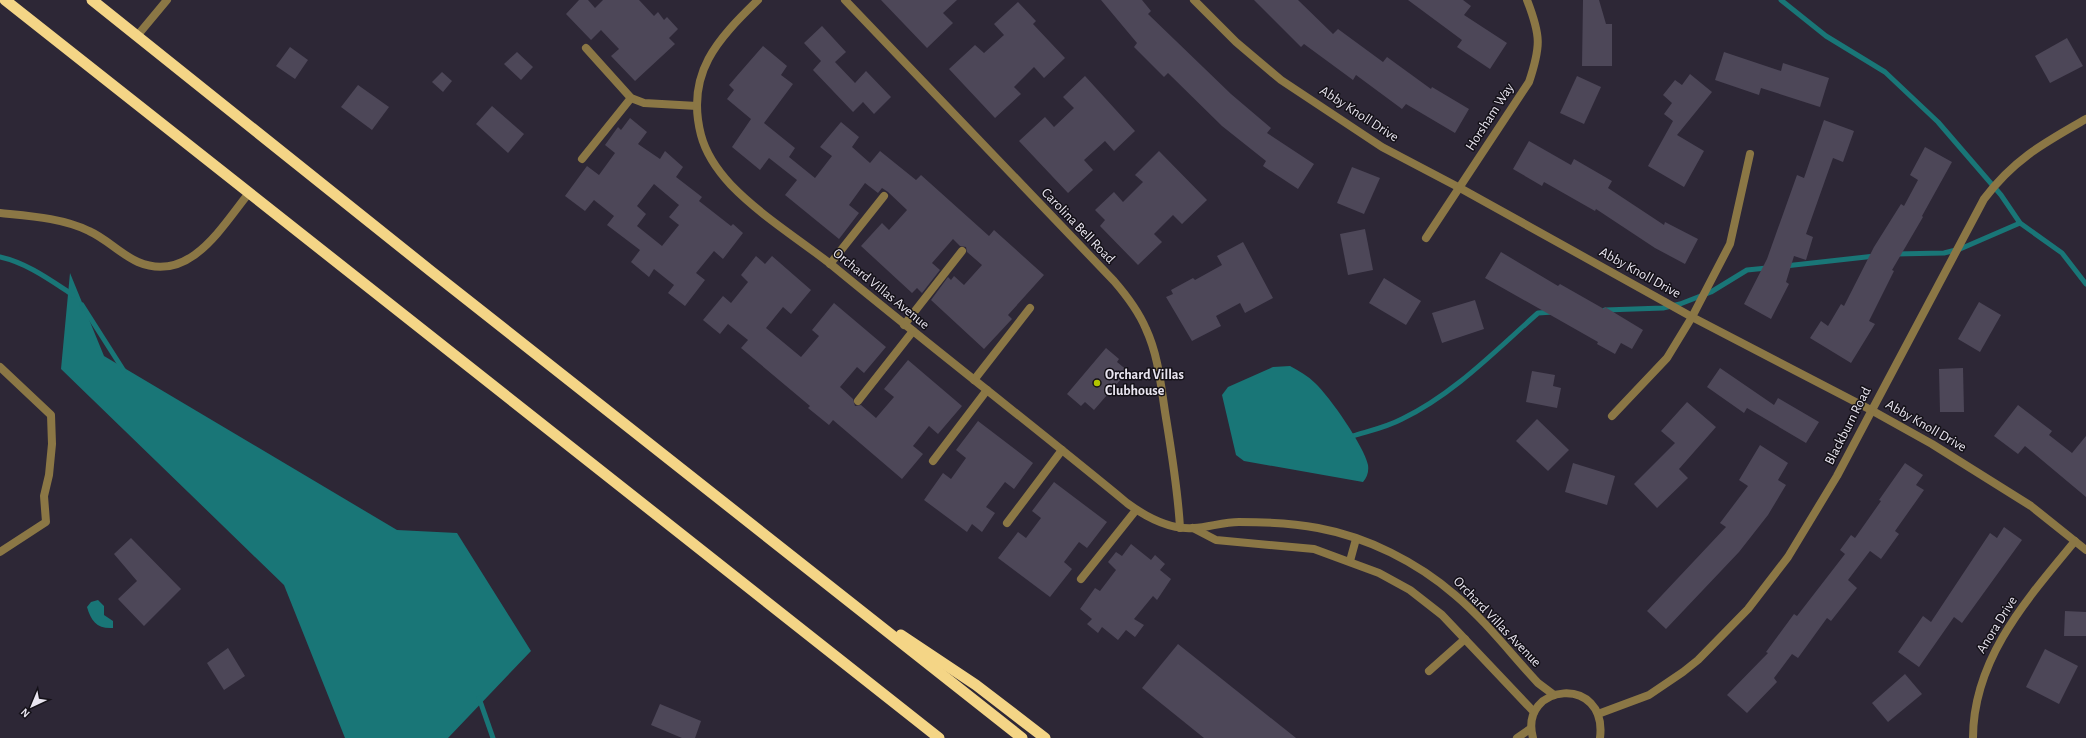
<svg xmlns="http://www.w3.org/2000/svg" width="2086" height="738" font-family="'Alegreya Sans',sans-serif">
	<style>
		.water { fill: #197677 }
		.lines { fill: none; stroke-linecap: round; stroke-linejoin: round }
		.stream { stroke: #197677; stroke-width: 5 }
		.building { fill: #4d4758; fill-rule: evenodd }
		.service { stroke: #8b7745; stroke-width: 8 }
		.minor { stroke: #8b7745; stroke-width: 8 }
		.trunk { stroke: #f4d586; stroke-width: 11 }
		.poi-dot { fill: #b1c500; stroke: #141118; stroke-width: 1.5 }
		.labels { text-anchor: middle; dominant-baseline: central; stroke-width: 3; stroke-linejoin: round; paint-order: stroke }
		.street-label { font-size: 14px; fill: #e9e5f0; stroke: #141118 }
		.poi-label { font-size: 14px; font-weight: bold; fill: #e9e5f0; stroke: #141118; text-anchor: start }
	</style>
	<rect width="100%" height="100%" fill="#2d2736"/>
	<g class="water">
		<polygon points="70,273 104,356 397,530 457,533 531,651 448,738 345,738 284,585 61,369"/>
		<path d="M1290,366C1299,371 1308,376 1315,383C1330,397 1364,446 1368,465C1369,472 1367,477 1363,482L1244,461L1236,455L1222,395L1228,387L1273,367Z"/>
		<path d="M98,600L104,606V615L113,621V628C97,629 91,621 87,607L91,602Z"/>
	</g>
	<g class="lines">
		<g class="stream">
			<polyline points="1781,0 1826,36 1885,72 1938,122 2001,195 2020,223 2062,253 2086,284"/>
			<polyline points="1895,254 1944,253 1960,249 2020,223"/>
			<path d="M0,257C27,263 50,280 73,295"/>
			<polyline points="1785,266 1875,256"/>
			<polyline points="82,305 124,371"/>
			<polyline points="1605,310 1663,308 1680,304 1711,292 1747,270 1767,268"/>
			<path d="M1353,436C1369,431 1387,427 1402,419C1454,394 1496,350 1538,313L1553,312"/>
			<polyline points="479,698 493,738"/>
		</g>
	</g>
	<g class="building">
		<polygon points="579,0 588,0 595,8 603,0 639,0 654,16 658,12 664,20 667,17 678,29 669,38 675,44 635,81 611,56 619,49 601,30 591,40 566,14"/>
		<polygon points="881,0 957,0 943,13 953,23 927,48"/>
		<polygon points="1101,0 1142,0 1151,11 1148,14 1231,94 1271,128 1267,133 1314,164 1298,189 1263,166 1266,161 1222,126 1168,73 1164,77 1134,47 1137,43"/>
		<polygon points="1254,0 1298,0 1333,34 1338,29 1383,62 1387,57 1431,89 1432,87 1469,109 1455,133 1406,104 1402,109 1356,75 1353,80 1304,44 1301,47"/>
		<polygon points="1408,0 1463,0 1471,6 1464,15 1507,43 1490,69 1457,47 1462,40"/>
		<polygon points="1583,0 1599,0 1606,24 1612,24 1612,66 1582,66"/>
		<polygon points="1018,2 1036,21 1033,24 1065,58 1044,78 1034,67 1014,87 1021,94 995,118 949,69 975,45 984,53 1004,35 994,24"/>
		<polygon points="822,26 846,52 835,62 855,83 866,71 891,97 874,114 863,102 853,112 813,70 821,61 804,43"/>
		<polygon points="2067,38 2083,66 2050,83 2035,56"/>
		<polygon points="763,46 787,66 781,75 793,84 764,123 795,148 789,157 815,178 832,156 820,147 841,122 859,137 852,147 870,163 880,151 916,180 921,175 989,236 994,230 1044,275 1008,315 1012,319 984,349 931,300 948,277 951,280 954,276 964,285 982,265 967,252 966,247 960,246 953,239 932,263 940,270 922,293 917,288 912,293 861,246 882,223 889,230 907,210 888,192 882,188 878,193 865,183 849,205 859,213 839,239 785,195 797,180 769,158 760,170 732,147 751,119 727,99 734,90 729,85"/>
		<polygon points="290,47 308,60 295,79 276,66"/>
		<polygon points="517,52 533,67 521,80 504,64"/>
		<polygon points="1724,52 1781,71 1783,63 1829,78 1820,107 1761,88 1759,95 1715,80"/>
		<polygon points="442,72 452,81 443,92 432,82"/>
		<polygon points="1690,74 1712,92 1677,135 1704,151 1684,187 1648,166 1673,121 1664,114 1672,103 1663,95 1675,80 1682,85"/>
		<polygon points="1085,76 1135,131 1114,151 1105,141 1084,160 1093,170 1068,193 1019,141 1045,117 1054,127 1074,108 1063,97"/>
		<polygon points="1577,76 1601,87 1584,124 1560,113"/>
		<polygon points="358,85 389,107 372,130 341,107"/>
		<polygon points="492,106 524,134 508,153 476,124"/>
		<path d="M630,118L647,132L638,144L660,159L665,151L683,167L676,177L702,197L699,201L731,226L733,224L743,233L723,259L714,251L696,273L705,280L685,306L668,293L674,285L654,269L649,277L631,262L640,250L607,225L614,216L594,200L585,211L565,196L587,166L599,175L615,153L605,145L618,127L621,130ZM654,184L679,205L669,217L679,225L662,246L637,226L646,214L637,206Z"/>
		<polygon points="1824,120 1854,131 1843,162 1833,158 1806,234 1813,237 1806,260 1794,256 1786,282 1789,284 1771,319 1744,304 1767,259 1797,175 1804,178"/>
		<polygon points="1529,141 1571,165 1574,159 1612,181 1608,188 1664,225 1665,222 1698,239 1685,264 1655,248 1596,209 1595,211 1544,182 1542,186 1513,169"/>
		<polygon points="1925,147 1952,162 1922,216 1923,217 1892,270 1894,271 1869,321 1875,324 1851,363 1810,338 1821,321 1828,326 1841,304 1844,306 1874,247 1901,204 1904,206 1918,180 1910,175"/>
		<polygon points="1159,151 1207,200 1182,224 1173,215 1154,234 1162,242 1138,265 1100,226 1105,220 1095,210 1114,192 1123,202 1143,182 1135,175"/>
		<polygon points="1352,167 1380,178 1364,214 1337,203"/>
		<polygon points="1365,229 1373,270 1348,275 1340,234"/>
		<polygon points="1243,242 1273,298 1245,313 1240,303 1216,316 1221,326 1192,341 1166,297 1173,294 1171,290 1193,278 1195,280 1222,265 1217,256"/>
		<polygon points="1501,252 1558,286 1560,284 1604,309 1605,307 1643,330 1632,349 1621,343 1615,354 1597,344 1598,342 1485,278"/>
		<polygon points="756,256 765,264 772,256 811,290 791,314 783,307 766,328 801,357 819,336 812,330 834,303 886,347 864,373 857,367 840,387 853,399 855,406 861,405 876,418 894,397 884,389 908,360 962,406 938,434 929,426 913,446 923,454 902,479 833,420 829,425 808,408 810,406 741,348 748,340 728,324 720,334 703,320 723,296 731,303 748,282 741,275"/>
		<polygon points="1384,278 1421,301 1406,325 1369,303"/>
		<polygon points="1475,300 1484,329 1442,343 1432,313"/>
		<polygon points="1979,302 2001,315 1980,352 1958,339"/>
		<polygon points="1106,348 1119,359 1117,362 1128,371 1094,410 1085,402 1081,406 1067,394"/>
		<polygon points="1720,368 1774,405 1778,398 1819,422 1806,443 1747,408 1744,413 1707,387"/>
		<polygon points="1963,368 1964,412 1940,412 1939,369"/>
		<polygon points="1532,371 1555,375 1553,386 1561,388 1557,408 1526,402"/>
		<polygon points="1687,402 1716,427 1679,469 1688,478 1657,508 1634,484 1675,443 1661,431"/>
		<polygon points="2018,405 2052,431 2049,435 2072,453 2086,436 2086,497 2025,446 2018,454 1994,436"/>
		<polygon points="1537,419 1569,450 1548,471 1516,441"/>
		<polygon points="978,421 1033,463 1014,489 1005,482 986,507 995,513 982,532 972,524 967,532 924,500 943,473 951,479 966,458 956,450"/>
		<polygon points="1760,445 1788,463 1778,480 1786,485 1768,515 1739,552 1666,629 1647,611 1726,527 1720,523 1748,486 1739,480"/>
		<polygon points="1573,463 1615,476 1607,505 1565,492"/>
		<polygon points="1905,463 1923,475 1916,485 1924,490 1895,531 1899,534 1881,559 1870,551 1848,580 1857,588 1831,621 1827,618 1798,658 1792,654 1774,678 1777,682 1747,713 1727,695 1768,653 1766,652 1794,614 1797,616 1845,554 1840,550 1851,535 1855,538 1881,501 1879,500"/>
		<polygon points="1054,482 1107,522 1087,548 1079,542 1064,562 1072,569 1050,597 998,558 1018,532 1026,538 1041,518 1032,511"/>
		<polygon points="2004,527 2022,540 1962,623 1954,617 1919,667 1898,652 1923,616 1931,622 1990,533 1997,538"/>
		<polygon points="131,538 181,589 144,626 118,599 137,581 114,554"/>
		<polygon points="1131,544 1151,560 1155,555 1165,564 1160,570 1171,579 1157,600 1153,596 1134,619 1144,625 1135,637 1126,630 1118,640 1102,627 1098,633 1087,624 1092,619 1080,609 1095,588 1100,591 1116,570 1108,562 1116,552 1122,556"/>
		<polygon points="2065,611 2086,612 2086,636 2064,636"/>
		<polygon points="1178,644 1296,738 1204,738 1142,688"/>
		<polygon points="228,648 245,676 224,690 207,663"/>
		<polygon points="2045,649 2078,666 2059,704 2026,687"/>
		<polygon points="1905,674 1922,694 1888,722 1872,703"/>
		<polygon points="660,704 701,721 695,738 682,738 651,725"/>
	</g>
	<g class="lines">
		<g class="service">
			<polyline points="586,48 631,98 644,103 697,106"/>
			<polyline points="582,159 631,98"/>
			<path d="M0,213C29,216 63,218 89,231C107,239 120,254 138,262C190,284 222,226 249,193"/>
			<polyline points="830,264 884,196"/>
			<polyline points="904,325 962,251"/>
			<polyline points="0,367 51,415 52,444 49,475 44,496 46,522 0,552"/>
			<polyline points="974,380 1030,308"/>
			<polyline points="858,401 913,331"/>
			<polyline points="933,461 987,390"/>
			<polyline points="1007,523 1062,450"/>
			<polyline points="1081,579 1136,510"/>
			<polyline points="1429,671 1465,639"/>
		</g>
		<g class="minor">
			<path d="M758,0C718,39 685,73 701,135C706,154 718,171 731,185C761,216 799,239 833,266C930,346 1030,423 1127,503C1146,517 1170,530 1194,528C1209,527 1224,522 1239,522C1265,522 1292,523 1318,528C1367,537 1417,562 1455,595C1486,621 1511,654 1538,683L1554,695"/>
			<path d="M845,0L1114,281C1127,296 1138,310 1146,329C1159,357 1161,388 1166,418C1172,455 1178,491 1180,528"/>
			<polyline points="1194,0 1236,42 1281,80 1382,147 1460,188 1692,317 1871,410 1932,444 2031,506 2086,550"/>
			<polyline points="137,36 167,0"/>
			<path d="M1426,238L1529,82C1541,46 1541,36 1527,0"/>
			<polyline points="1612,416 1667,358 1692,317 1730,244 1750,154"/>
			<polyline points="1193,528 1216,540 1314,549 1379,573 1410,590 1442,615 1534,712"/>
			<polyline points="1350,561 1356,539"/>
			<path d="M1598,714L1649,695L1683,672L1698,660L1748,609L1788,557L1837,476L1984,199C2014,159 2044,143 2086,119"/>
			<polyline points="1517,738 1530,729"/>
			<path d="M1533,738C1518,683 1608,674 1600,738"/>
			<path d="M1973,738C1973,659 2027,599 2075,541"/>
		</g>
		<g class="trunk">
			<polyline points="5,0 939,738"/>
			<polyline points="92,0 432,272 1022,738"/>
			<polyline points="901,635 976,685 1045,738"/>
		</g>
	</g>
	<circle class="poi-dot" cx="1097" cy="383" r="4"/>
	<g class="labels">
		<g class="street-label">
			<text transform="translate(1359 114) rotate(33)">Abby Knoll Drive</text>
			<text transform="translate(1490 117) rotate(-57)">Horsham Way</text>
			<text transform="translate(1078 226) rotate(46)">Carolina Bell Road</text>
			<text transform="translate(1640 273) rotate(29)">Abby Knoll Drive</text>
			<text transform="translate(881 289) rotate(39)">Orchard Villas Avenue</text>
			<text transform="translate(1848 426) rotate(-63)">Blackburn Road</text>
			<text transform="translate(1926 426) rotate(30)">Abby Knoll Drive</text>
			<text transform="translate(1497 622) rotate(46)">Orchard Villas Avenue</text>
			<text transform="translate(1997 625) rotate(-58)">Anora Drive</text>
		</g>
		<g class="poi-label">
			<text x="1105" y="375">Orchard Villas<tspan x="1105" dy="16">Clubhouse</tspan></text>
		</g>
	</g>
	<g transform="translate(32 706) rotate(224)" stroke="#141118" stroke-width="3" paint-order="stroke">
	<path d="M0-3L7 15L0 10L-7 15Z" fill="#e9e5f0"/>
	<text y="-6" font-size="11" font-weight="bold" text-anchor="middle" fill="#e9e5f0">N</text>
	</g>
</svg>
